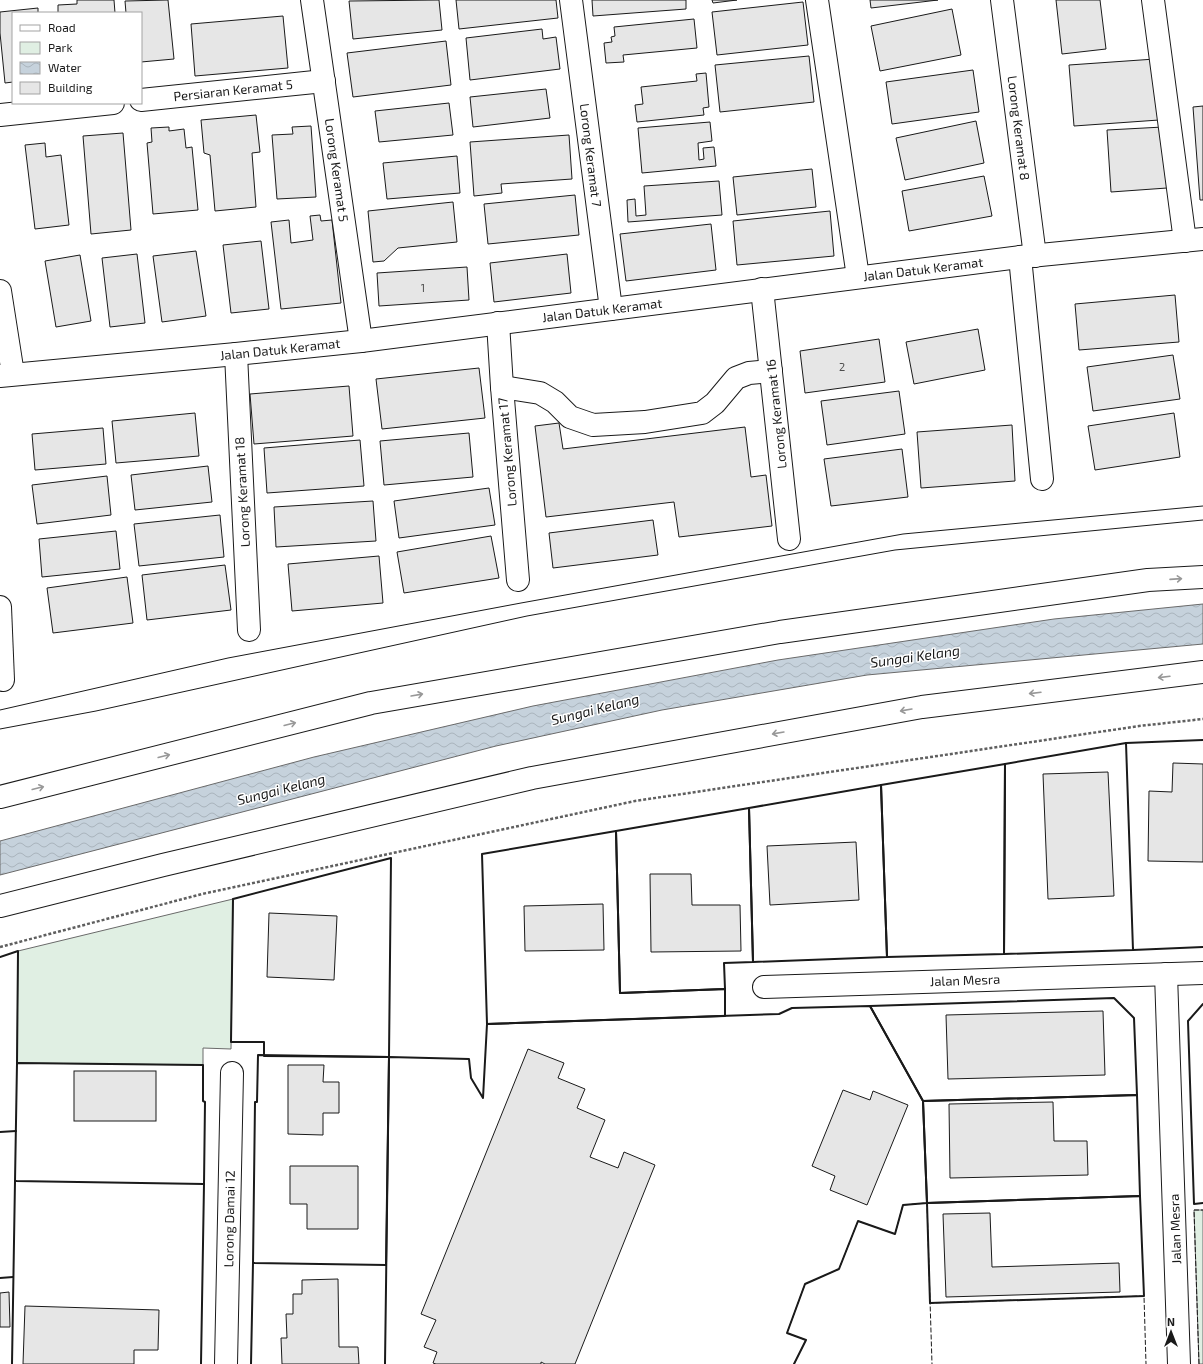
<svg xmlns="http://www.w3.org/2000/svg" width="1203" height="1364" font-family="'Exo 2',sans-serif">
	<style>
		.green { fill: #e0efe3; stroke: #6a6a6a }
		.water { fill: url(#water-waves); stroke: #6a6a6a }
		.building { fill: #e6e6e6; stroke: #1a1a1a }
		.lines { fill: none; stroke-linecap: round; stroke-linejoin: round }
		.minor-casing { stroke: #1a1a1a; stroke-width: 24 }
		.highway-casing { stroke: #1a1a1a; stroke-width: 24 }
		.path { stroke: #5f5f5f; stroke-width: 2.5; stroke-dasharray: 3 2; stroke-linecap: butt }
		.minor { stroke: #fff; stroke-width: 22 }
		.highway { stroke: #fff; stroke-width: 22 }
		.tram { stroke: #1a1a1a; stroke-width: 1 }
		.fence { stroke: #1a1a1a; stroke-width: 1; stroke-dasharray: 5 2; stroke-linecap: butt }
		.wall { stroke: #1a1a1a; stroke-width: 2 }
		.oneway { stroke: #989898 }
		.labels { text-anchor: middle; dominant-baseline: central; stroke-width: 3; stroke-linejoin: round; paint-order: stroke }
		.number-label { font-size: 11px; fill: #4d4d4d }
		.street-label { font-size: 13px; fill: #1a1a1a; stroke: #fff }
		.water-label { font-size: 14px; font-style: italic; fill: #1a1a1a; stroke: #fff }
	</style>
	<defs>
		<pattern id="water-waves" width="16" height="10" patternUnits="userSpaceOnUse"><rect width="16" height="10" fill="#c6d2dc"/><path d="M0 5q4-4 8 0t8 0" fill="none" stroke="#aab4bc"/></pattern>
	</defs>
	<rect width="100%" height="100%" fill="#fff"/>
	<g class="green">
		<polygon points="233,899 231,1049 203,1048 203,1065 17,1063 18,951"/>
		<polygon points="1194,1210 1203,1210 1203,1364 1199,1364"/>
	</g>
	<polygon class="water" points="1203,604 1203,644 867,675 662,710 496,746 0,875 0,841 314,757 533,706 778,660 1054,619"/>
	<g class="building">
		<polygon points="77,0 114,0 115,13 58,13 58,5 77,4"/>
		<polygon points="168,0 174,59 141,62 141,13 126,13 125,1"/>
		<polygon points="439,0 442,30 353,39 349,1"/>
		<polygon points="456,0 556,0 558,18 459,29"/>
		<polygon points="592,0 686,0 686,9 593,16"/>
		<polygon points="712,0 737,0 713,3"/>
		<polygon points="870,0 938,0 871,8"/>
		<polygon points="1056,0 1100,0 1106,49 1062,54"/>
		<polygon points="803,2 808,45 717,55 712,12"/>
		<polygon points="38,8 38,13 13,13 13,82 5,83 0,33 0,12"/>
		<polygon points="952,9 961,55 880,71 871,26"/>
		<polygon points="283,16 288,68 195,76 191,24"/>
		<polygon points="694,19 697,48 623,55 624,62 606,63 604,43 612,42 611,37 615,36 614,27"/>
		<polygon points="542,29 543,39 556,37 560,69 470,80 466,38"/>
		<polygon points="446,41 451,85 353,97 347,53"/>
		<polygon points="809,56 814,102 720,112 715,65"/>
		<polygon points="1155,59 1159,120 1074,126 1069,65"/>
		<polygon points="973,70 979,112 892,124 886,82"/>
		<polygon points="706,73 709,107 703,108 704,115 637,122 635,105 643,104 641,87 697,81 696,74"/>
		<polygon points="546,89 550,118 473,127 470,97"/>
		<polygon points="449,103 453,135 379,142 375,111"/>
		<polygon points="1203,106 1203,200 1200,200 1193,107"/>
		<polygon points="256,115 260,152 252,153 256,207 215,211 210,155 204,153 201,120"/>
		<polygon points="976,121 984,163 905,180 896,138"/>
		<polygon points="710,122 712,141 698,143 699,160 704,159 703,148 714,147 716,166 642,173 638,128"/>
		<polygon points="311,126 316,197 277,199 272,135 293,134 292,127"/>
		<polygon points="169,127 169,131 184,129 186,148 192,147 198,210 153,214 147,143 152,142 151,128"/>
		<polygon points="1163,127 1167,188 1111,192 1107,130"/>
		<polygon points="123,133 131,230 91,234 83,136"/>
		<polygon points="569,135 572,179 501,184 502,193 474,196 470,142"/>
		<polygon points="45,143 46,157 61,155 69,225 35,229 25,145"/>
		<polygon points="457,156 460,193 387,199 383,163"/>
		<polygon points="812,169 816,207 737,215 733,177"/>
		<polygon points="984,176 992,216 909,231 902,191"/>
		<polygon points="719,181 722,215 628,222 627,200 635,199 636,216 646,215 644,186"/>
		<polygon points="575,195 579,235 488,244 484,204"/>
		<polygon points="453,202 457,242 398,248 384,261 373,262 368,211"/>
		<polygon points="830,211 834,256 737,265 733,221"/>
		<polygon points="320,215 321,221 332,220 341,303 281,309 271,222 289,220 291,243 313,240 310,216"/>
		<polygon points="711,224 716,270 626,281 620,234"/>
		<polygon points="261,241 269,309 231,313 223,245"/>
		<polygon points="196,251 206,316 162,322 153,256"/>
		<polygon points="137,254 145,323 110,327 102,258"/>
		<polygon points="567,254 571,293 494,302 490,263"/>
		<polygon points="80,255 91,321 56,327 45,261"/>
		<polygon points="467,267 469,300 379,306 377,273"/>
		<polygon points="1175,295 1179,342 1079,350 1075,304"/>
		<polygon points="978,329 985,370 914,384 906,342"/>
		<polygon points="879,339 885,382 805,393 800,351"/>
		<polygon points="1173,355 1180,399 1093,411 1087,367"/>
		<polygon points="479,368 485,418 382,429 376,379"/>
		<polygon points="349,386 353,436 254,444 250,394"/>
		<polygon points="899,391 905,434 827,445 821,401"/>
		<polygon points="195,413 199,456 116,463 112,421"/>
		<polygon points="1174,413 1180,457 1095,470 1088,426"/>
		<polygon points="559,423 563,449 745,427 751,477 766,475 772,526 679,537 674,502 546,517 535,426"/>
		<polygon points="1012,425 1015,481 921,488 917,432"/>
		<polygon points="103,428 106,464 35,470 32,434"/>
		<polygon points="469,433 473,477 384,485 380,441"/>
		<polygon points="360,440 364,486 267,493 264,448"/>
		<polygon points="902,449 908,497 831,506 824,459"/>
		<polygon points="208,466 212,502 135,510 131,475"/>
		<polygon points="107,476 111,515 37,524 32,485"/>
		<polygon points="489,488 495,525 399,538 394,501"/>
		<polygon points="373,501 376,541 276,547 274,507"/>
		<polygon points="220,515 224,557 139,566 134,524"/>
		<polygon points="653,520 658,555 553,568 549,533"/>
		<polygon points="116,531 120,569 42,577 39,539"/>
		<polygon points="491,536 499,578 404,593 397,552"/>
		<polygon points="379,556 383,603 292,611 288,564"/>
		<polygon points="225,565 231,610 147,620 142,575"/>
		<polygon points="127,577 133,623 53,633 47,588"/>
		<polygon points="1173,763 1203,764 1203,862 1148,861 1149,791 1172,792"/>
		<polygon points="1108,772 1114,896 1048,899 1043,774"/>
		<polygon points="856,842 859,900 770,905 767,846"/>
		<polygon points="650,874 691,874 692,905 740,905 741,951 651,952"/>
		<polygon points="603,904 604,950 525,951 524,906"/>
		<polygon points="269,913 337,916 334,980 267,977"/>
		<polygon points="1103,1011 1105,1075 948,1079 946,1015"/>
		<polygon points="528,1049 564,1063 558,1078 585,1089 577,1108 605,1120 590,1157 618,1168 624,1152 655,1165 575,1364 545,1364 541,1362 541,1364 436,1364 433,1363 437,1352 424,1347 436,1320 421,1314"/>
		<polygon points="288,1065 324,1065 323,1082 339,1082 339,1113 323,1113 323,1135 288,1134"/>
		<rect x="74" y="1071" width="82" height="50"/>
		<polygon points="843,1090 870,1100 873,1091 908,1105 867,1205 830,1190 835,1176 812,1166"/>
		<polygon points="1053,1102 1054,1141 1087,1141 1088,1175 950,1178 949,1104"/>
		<polygon points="290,1166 358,1166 358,1229 307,1229 307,1204 290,1204"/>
		<polygon points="990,1213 992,1267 1119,1263 1120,1292 946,1297 943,1214"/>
		<polygon points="338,1279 339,1347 358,1347 359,1364 282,1364 281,1338 287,1338 286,1314 293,1314 293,1294 302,1294 302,1280"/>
		<polygon points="9,1292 10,1327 0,1327 0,1293"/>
		<polygon points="25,1306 159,1310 158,1350 134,1350 134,1364 23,1364"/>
	</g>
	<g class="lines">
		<g class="minor-casing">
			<g id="minor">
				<polyline points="312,0 361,341"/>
				<polyline points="571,0 611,309"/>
				<polyline points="817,0 858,277"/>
				<polyline points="1002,0 1035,256"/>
				<polyline points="1153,0 1185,241"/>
				<polyline points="141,100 324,81"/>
				<polyline points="0,115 113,103"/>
				<polyline points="1020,257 1042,479"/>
				<polyline points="762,289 789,539"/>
				<polyline points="0,291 13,374"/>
				<polyline points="498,323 502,387 518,580"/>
				<polyline points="236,354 249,630"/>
				<polyline points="0,376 236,354 361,341 1020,257 1203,239"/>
				<polyline points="502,387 540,393 555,402 570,417 593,425 645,422 702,413 715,403 736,378 749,373 771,371"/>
				<polyline points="0,607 3,680"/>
				<polyline points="1166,974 1179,1364"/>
				<polyline points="764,987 1203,973"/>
				<polyline points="226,1364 232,1073"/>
			</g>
		</g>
		<g class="highway-casing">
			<g id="highway">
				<polyline points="0,797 371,703 780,632 1148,580 1203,577"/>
				<polyline points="0,906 163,865 532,778 922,707 1203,672"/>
			</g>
		</g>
		<polyline class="path" points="0,947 202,894 635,801 1139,726 1203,719"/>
		<use href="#minor" class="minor"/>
		<use href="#highway" class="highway"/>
		<g class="tram">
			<polyline points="0,710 228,658 521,603 903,534 1203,506"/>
			<polyline points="0,729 96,711 527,616 895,550 1203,520"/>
		</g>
		<g class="fence">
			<polyline points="930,1304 930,1303 1144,1296 1146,1364"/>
			<polyline points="794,1364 806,1340 787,1333 805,1284 839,1269 858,1221 895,1234 903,1205 927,1203 932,1364"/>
			<polyline points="1199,1364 1194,1210 1203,1210"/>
		</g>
		<g class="wall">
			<polygon points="1126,743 1133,950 1004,954 1005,764"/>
			<polyline points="1126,744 1126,743 1203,740"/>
			<polygon points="1005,764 1004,954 887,957 881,785"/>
			<polygon points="881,785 887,957 753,962 749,808"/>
			<polygon points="749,808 753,962 724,963 725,989 620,993 616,831"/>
			<polygon points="616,831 620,993 725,989 725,1016 487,1024 482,854"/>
			<polygon points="391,858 389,1057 264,1056 264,1042 231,1042 233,899"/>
			<polyline points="1133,948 1133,950 1203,947"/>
			<polyline points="0,957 18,951 17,1063"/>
			<polygon points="1114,998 1134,1018 1137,1095 923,1101 870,1006"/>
			<polyline points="1203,1004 1188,1021 1194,1204 1203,1203"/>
			<polygon points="258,1055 389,1057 386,1265 253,1263 255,1102 257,1102"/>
			<polygon points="17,1063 203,1065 203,1101 205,1102 204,1184 15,1181"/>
			<polygon points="1137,1095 1140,1196 927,1203 923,1101"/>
			<polyline points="0,1132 16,1131"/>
			<polygon points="1140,1196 1144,1296 930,1303 927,1203"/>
			<polyline points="0,1278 13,1277"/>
			<polyline points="12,1364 15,1181 16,1181"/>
			<polyline points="201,1364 204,1184 202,1184"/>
			<polyline points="251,1364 253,1263"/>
			<polyline points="385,1364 389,1057 469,1059 471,1078 483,1098 487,1024 779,1014 792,1008 870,1006 923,1101 927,1203 903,1205 895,1234 858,1221 839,1269 805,1284 787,1333 806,1340 794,1364"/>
		</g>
	</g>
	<defs><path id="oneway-shaft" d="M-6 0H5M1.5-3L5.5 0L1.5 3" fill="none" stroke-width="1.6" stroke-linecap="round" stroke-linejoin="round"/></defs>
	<g class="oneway">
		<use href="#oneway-shaft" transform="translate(1176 579) rotate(-4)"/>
		<use href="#oneway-shaft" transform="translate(1164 677) rotate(173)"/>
		<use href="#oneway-shaft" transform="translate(1035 693) rotate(173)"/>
		<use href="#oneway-shaft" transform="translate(417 695) rotate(-10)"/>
		<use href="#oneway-shaft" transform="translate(906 710) rotate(170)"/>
		<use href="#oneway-shaft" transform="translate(290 724) rotate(-14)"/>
		<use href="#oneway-shaft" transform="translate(778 733) rotate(170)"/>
		<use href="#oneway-shaft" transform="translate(164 756) rotate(-14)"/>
		<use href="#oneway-shaft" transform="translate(38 788) rotate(-14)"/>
	</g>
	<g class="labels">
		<g class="number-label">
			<text x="423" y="287">1</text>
			<text x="842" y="366">2</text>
		</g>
		<g class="street-label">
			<text transform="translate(233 90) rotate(-6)">Persiaran Keramat 5</text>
			<text transform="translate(1019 128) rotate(83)">Lorong Keramat 8</text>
			<text transform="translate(591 155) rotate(83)">Lorong Keramat 7</text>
			<text transform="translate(337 170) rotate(82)">Lorong Keramat 5</text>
			<text transform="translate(923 269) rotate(-7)">Jalan Datuk Keramat</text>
			<text transform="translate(602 310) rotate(-7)">Jalan Datuk Keramat</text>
			<text transform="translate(280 349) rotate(-6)">Jalan Datuk Keramat</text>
			<text transform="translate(776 414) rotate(-96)">Lorong Keramat 16</text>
			<text transform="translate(507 452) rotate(-95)">Lorong Keramat 17</text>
			<text transform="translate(242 492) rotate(-93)">Lorong Keramat 18</text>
			<text transform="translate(965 980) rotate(-2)">Jalan Mesra</text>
			<text transform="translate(229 1219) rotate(-89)">Lorong Damai 12</text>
			<text transform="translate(1175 1229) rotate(-92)">Jalan Mesra</text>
		</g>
		<g class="water-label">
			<text transform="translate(915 656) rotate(-8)">Sungai Kelang</text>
			<text transform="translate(595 709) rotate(-14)">Sungai Kelang</text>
			<text transform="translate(281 789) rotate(-14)">Sungai Kelang</text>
		</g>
	</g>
	<rect x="12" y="12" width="130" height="92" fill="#ffffff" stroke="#a3a3a3"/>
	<rect x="20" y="25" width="20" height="6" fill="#ffffff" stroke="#a3a3a3"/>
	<text x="48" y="32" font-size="12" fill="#1a1a1a">Road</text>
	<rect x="20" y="42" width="20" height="12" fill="#e0efe3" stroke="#a3a3a3"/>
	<text x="48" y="52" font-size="12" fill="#1a1a1a">Park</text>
	<rect x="20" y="62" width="20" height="12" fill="url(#water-waves)" stroke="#a3a3a3"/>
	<text x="48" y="72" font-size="12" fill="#1a1a1a">Water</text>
	<rect x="20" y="82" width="20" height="12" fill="#e6e6e6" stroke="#a3a3a3"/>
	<text x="48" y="92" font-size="12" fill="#1a1a1a">Building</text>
	<g transform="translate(1171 1332)" stroke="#ffffff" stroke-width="3" paint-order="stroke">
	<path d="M0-3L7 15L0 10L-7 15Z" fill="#1a1a1a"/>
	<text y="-6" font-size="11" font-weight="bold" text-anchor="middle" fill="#1a1a1a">N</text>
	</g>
</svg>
